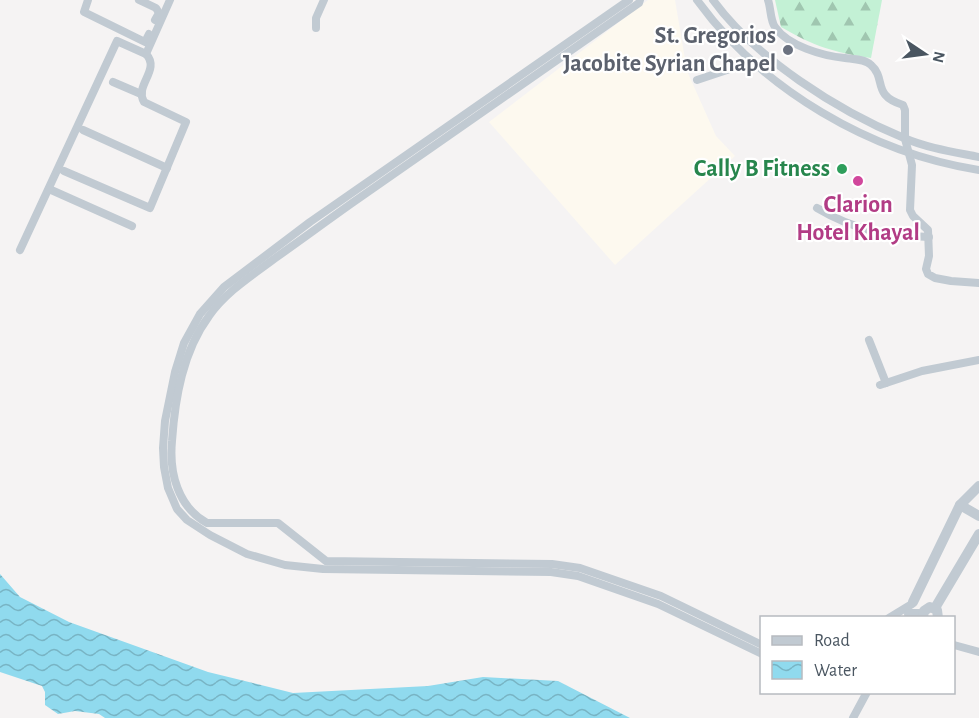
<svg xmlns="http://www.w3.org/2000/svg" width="979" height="718" font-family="'Alegreya Sans',sans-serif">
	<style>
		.commercial { fill: #fdf9ef }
		.forest { fill: url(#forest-firs) }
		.water { fill: url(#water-waves) }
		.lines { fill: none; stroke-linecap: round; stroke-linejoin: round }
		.minor { stroke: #c1cad2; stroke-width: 8 }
		.tertiary { stroke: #c1cad2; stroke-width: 10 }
		.worship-dot { fill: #6b7280; stroke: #fff; stroke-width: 2 }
		.leisure-dot { fill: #2e9e5b; stroke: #fff; stroke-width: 2 }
		.hotel-dot { fill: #d1479c; stroke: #fff; stroke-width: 2 }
		.labels { text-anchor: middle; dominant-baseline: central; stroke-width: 4.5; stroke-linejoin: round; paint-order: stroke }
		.worship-label { font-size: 24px; font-weight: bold; fill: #5b616d; stroke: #fff; text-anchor: end }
		.leisure-label { font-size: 24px; font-weight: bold; fill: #27864d; stroke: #fff; text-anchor: end }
		.hotel-label { font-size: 24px; font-weight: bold; fill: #b23c85; stroke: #fff }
	</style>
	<defs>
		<pattern id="forest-firs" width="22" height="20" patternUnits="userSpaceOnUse" patternTransform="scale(1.5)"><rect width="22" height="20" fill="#c3f1d5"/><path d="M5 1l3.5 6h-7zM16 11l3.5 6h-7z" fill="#a0c6b0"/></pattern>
		<pattern id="water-waves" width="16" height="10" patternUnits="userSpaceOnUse" patternTransform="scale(1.5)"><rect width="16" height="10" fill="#90daee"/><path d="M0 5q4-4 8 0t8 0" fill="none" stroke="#78b4c4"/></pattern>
	</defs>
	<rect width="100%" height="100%" fill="#f5f3f3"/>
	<polygon class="commercial" points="648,0 675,0 687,71 716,136 735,156 615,265 489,122"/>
	<path class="forest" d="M775,0H882L871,58C833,52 815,47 781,27Z"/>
	<polygon class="water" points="0,574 20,597 69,622 208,672 293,693 428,686 483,677 558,681 630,718 105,718 99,714 75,711 58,714 45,705 45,692 42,686 0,672"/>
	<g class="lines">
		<g class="minor">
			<polyline points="88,0 84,12 145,42 149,34"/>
			<polyline points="139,0 156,8 159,13 155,20"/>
			<polyline points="629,0 310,222 224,287 200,314 184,343 175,372 165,421 163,448 164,467 168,488 177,509 187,520 210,535 247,554 285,565 323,569 551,572 578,576 658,604 762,654"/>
			<path d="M640,0L639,3C544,69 450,135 355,201C328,220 301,240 274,259C250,277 226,292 209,316C183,351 175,398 172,441C169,473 178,507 207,523H278L326,561L552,564L580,568L661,596L762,645"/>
			<path d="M697,0C762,90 871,153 979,170"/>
			<path d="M713,0C755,58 838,111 904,138C927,148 954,152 979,157"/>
			<path d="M768,0C771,8 770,20 775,27C788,46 823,56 845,58C853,59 865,59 871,65C887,79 871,95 903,105L905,110V139L912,165L910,210L913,216L928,230L929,256L926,269L928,274L935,278L951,281L979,283"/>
			<polyline points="316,28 316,18 324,0"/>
			<polyline points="697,80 754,61"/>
			<polyline points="113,82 141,94"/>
			<polyline points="83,130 167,168"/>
			<path d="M64,171L150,208L186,122L144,102C134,85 161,70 146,54"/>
			<polyline points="49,189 132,226"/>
			<path d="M817,208C856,231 884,235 929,237"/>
			<polyline points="20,250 117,41 146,54 170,0"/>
			<polyline points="869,340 886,383"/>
			<polyline points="880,385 922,371 979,360"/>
			<polyline points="889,618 912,604"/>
			<polyline points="954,645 979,652"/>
			<polyline points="853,718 867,692"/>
		</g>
		<g class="tertiary">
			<polyline points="960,505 979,516"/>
			<polyline points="913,602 960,505 979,486"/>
			<polyline points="935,608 979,534"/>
			<polyline points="909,614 923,614"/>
			<polyline points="923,618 924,611 930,607 937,610 938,618"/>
		</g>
	</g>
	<circle class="worship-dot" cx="788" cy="50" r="6"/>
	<circle class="leisure-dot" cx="842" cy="169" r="6"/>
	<circle class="hotel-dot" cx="858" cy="181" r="6"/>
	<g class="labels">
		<g class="worship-label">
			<text x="776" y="36">St. Gregorios<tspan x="776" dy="28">Jacobite Syrian Chapel</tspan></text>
		</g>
		<g class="leisure-label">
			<text x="830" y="169">Cally B Fitness</text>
		</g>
		<g class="hotel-label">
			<text x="858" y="205">Clarion<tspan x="858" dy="28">Hotel Khayal</tspan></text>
		</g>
	</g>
	<rect x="760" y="616" width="195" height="78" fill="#ffffff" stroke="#b7bbc0" stroke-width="1.5"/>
	<rect x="772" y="636" width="30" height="9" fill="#c1cad2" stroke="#b7bbc0" stroke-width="1.5"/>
	<text x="814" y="646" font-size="18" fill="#4a5661">Road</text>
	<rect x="772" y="661" width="30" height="18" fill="url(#water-waves)" stroke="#b7bbc0" stroke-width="1.5"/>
	<text x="814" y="676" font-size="18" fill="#4a5661">Water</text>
	<g transform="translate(925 54) rotate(103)" stroke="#ffffff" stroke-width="4.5" paint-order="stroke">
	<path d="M0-4.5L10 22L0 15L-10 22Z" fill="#4a5661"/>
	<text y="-9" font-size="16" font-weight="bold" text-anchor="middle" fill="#4a5661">N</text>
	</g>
</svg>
